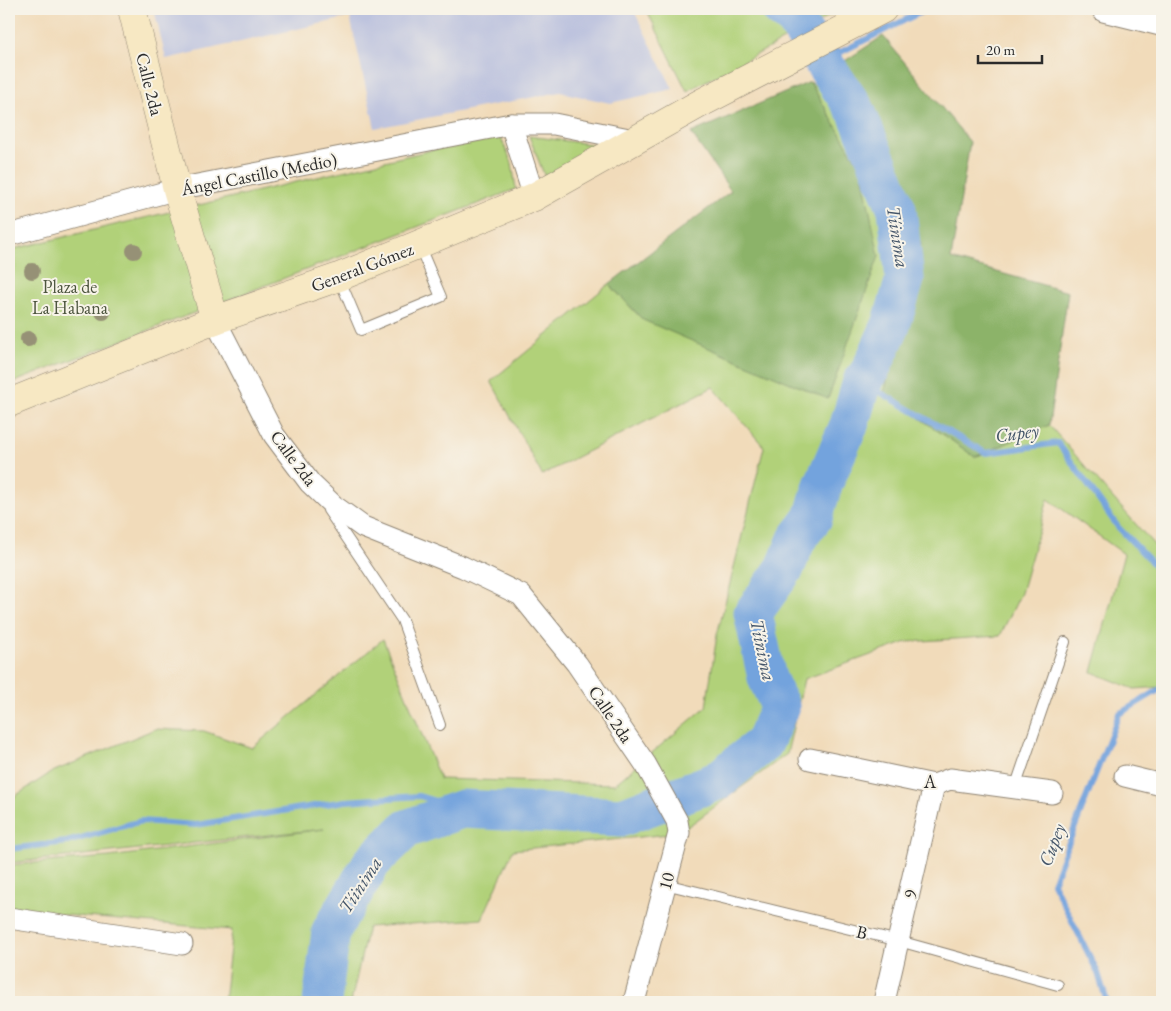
<svg xmlns="http://www.w3.org/2000/svg" width="1171" height="1011" font-family="'EB Garamond',serif">
	<style>
		.industrial { fill: #bdc3de }
		.green { fill: #b1d179; stroke: #6e7e52 }
		.forest { fill: #8cb369; stroke: #5c6f4a }
		.lines { fill: none; stroke-linecap: round; stroke-linejoin: round }
		.stream { stroke: #73a3dd; stroke-width: 6 }
		.river { stroke: #73a3dd; stroke-width: 39 }
		.service-casing { stroke: #8e8372; stroke-width: 12 }
		.minor-casing { stroke: #8e8372; stroke-width: 23 }
		.tertiary-casing { stroke: #8e8372; stroke-width: 28 }
		.secondary-casing { stroke: #8e8372; stroke-width: 29 }
		.service { stroke: #fff; stroke-width: 10 }
		.minor { stroke: #fff; stroke-width: 21 }
		.tertiary { stroke: #fff; stroke-width: 26 }
		.secondary { stroke: #f7e8c3; stroke-width: 28 }
		.tree { fill: #969176 }
		.labels { text-anchor: middle; dominant-baseline: central; stroke-width: 4; stroke-linejoin: round; paint-order: stroke }
		.street-label { font-size: 18px; fill: #2b2b2b; stroke: #f7f3e8 }
		.park-label { font-size: 18px; fill: #4c543e; stroke: #f7f3e8 }
		.water-label { font-size: 19px; font-style: italic; fill: #445569; stroke: #f7f3e8 }
	</style>
	<rect width="100%" height="100%" fill="#f7f3e8"/>
	<filter id="ink" filterUnits="userSpaceOnUse"><feTurbulence type="fractalNoise" baseFrequency=".02" numOctaves="2"/><feDisplacementMap in="SourceGraphic" scale="10" xChannelSelector="R" yChannelSelector="G"/><feConvolveMatrix kernelMatrix="1 2 1 2 8 2 1 2 1" color-interpolation-filters="sRGB"/></filter>
	<filter id="wash" filterUnits="userSpaceOnUse"><feTurbulence type="fractalNoise" baseFrequency=".0096" numOctaves="4" result="noise"/><feDisplacementMap in="SourceGraphic" scale="20" xChannelSelector="R" yChannelSelector="G"/><feGaussianBlur stdDeviation="1.12" result="paint"/><feColorMatrix in="noise" values="0 0 0 0 0 0 0 0 0 0 0 0 0 0 0 0 0 1.4 0 .05"/><feComposite in="paint" operator="in"/></filter>
	<g filter="url(#wash)">
		<rect width="100%" height="100%" fill="#f1dbba"/>
		<polygon class="industrial" points="154,9 633,9 673,89 610,103 560,92 375,128 350,17 166,59"/>
		<g class="green">
			<polygon points="646,9 843,9 687,91"/>
			<polygon points="810,82 856,111 901,253 885,393 975,457 1049,425 1162,554 1162,687 1134,689 1092,672 1124,554 1048,499 1021,593 1000,636 907,642 804,679 787,754 679,833 513,850 482,919 368,927 351,1002 224,1002 232,930 9,910 9,865 109,857 324,829 9,863 9,800 52,772 155,729 204,731 252,748 383,639 440,779 615,784 706,707 717,635 764,447 713,387 542,475 491,381 609,284 643,320 860,169"/>
			<polygon points="499,134 512,163 516,189 9,384 9,250"/>
			<polygon points="529,136 605,146 545,177"/>
		</g>
		<g class="forest">
			<polygon points="883,36 970,142 951,259 1068,292 1049,425 975,457 884,393 921,244 879,138 837,66"/>
			<polygon points="810,82 861,169 879,256 828,399 643,320 609,284 731,191 691,133"/>
		</g>
		<g class="lines">
			<g class="stream">
				<polyline points="823,61 927,9"/>
				<polyline points="862,382 986,453 1058,443 1118,527 1162,573"/>
				<polyline points="9,849 67,842 141,821 196,825 345,801 419,796 462,809"/>
				<polyline points="1107,1002 1098,973 1053,883 1119,714 1162,688"/>
			</g>
			<polyline class="river" points="322,1002 331,931 372,862 406,829 462,809 622,817 717,781 764,743 780,706 767,678 753,613 785,568 797,539 813,518 823,485 849,425 862,382 870,371 891,325 905,279 897,209 856,111 794,19 781,9"/>
		</g>
	</g>
	<g filter="url(#ink)">
		<g class="lines">
			<g class="service-casing">
				<g id="service">
					<polyline points="339,278 361,330 441,297 419,245"/>
					<polyline points="328,510 402,620 440,725"/>
					<polyline points="1015,788 1065,642"/>
					<polyline points="665,884 899,941 1058,985"/>
				</g>
			</g>
			<g class="minor-casing">
				<g id="minor">
					<polyline points="511,124 534,197"/>
					<polyline points="9,235 177,189 511,124 554,124 634,140"/>
					<polyline points="215,320 274,435 310,483 334,506 363,527 463,567 521,595 577,664 646,765 677,821 679,833 634,1002"/>
					<polyline points="810,759 934,785 950,779 1052,793"/>
					<polyline points="1125,776 1162,785"/>
					<polyline points="9,918 182,944"/>
					<polyline points="884,1002 934,785"/>
				</g>
			</g>
			<g class="tertiary-casing">
				<polyline id="tertiary" points="1105,9 1162,23"/>
			</g>
			<g class="secondary-casing">
				<g id="secondary">
					<polyline points="132,9 177,189 215,320"/>
					<polyline points="9,403 215,320 339,277 534,197 701,103 883,9"/>
				</g>
			</g>
			<use href="#service" class="service"/>
			<use href="#minor" class="minor"/>
			<use href="#tertiary" class="tertiary"/>
			<use href="#secondary" class="secondary"/>
		</g>
		<g class="tree">
			<circle cx="134" cy="251" r="8"/>
			<circle cx="32" cy="271" r="8"/>
			<circle cx="103" cy="312" r="8"/>
			<circle cx="28" cy="339" r="8"/>
		</g>
	</g>
	<g class="labels">
		<g class="street-label">
			<text transform="translate(150 84) rotate(76)">Calle 2da</text>
			<text transform="translate(259 174) rotate(-11)">Ángel Castillo (Medio)</text>
			<text transform="translate(362 267) rotate(-21)">General Gómez</text>
			<text transform="translate(294 458) rotate(53)">Calle 2da</text>
			<text transform="translate(611 714) rotate(56)">Calle 2da</text>
			<text x="930" y="781">A</text>
			<text transform="translate(666 881) rotate(-75)">10</text>
			<text transform="translate(910 894) rotate(-77)">9</text>
			<text transform="translate(862 932) rotate(14)">B</text>
		</g>
		<g class="park-label">
			<text x="70" y="286">Plaza de<tspan x="70" dy="21">La Habana</tspan></text>
		</g>
		<g class="water-label">
			<text transform="translate(898 237) rotate(81)">Tíinima</text>
			<text transform="translate(1017 433) rotate(-8)">Cupey</text>
			<text transform="translate(763 650) rotate(78)">Tíinima</text>
			<text transform="translate(1052 845) rotate(-69)">Cupey</text>
			<text transform="translate(360 885) rotate(-57)">Tíinima</text>
		</g>
	</g>
	<rect width="1171" height="1011" fill="none" stroke="#f7f3e8" stroke-width="30"/>
	<path d="M978 55v8h64v-8" fill="none" stroke="#2b2b2b" stroke-width="2.5"/>
	<text x="986" y="55" font-size="15" fill="#2b2b2b" stroke="#f7f3e8" stroke-width="4" paint-order="stroke">20 m</text>
</svg>
